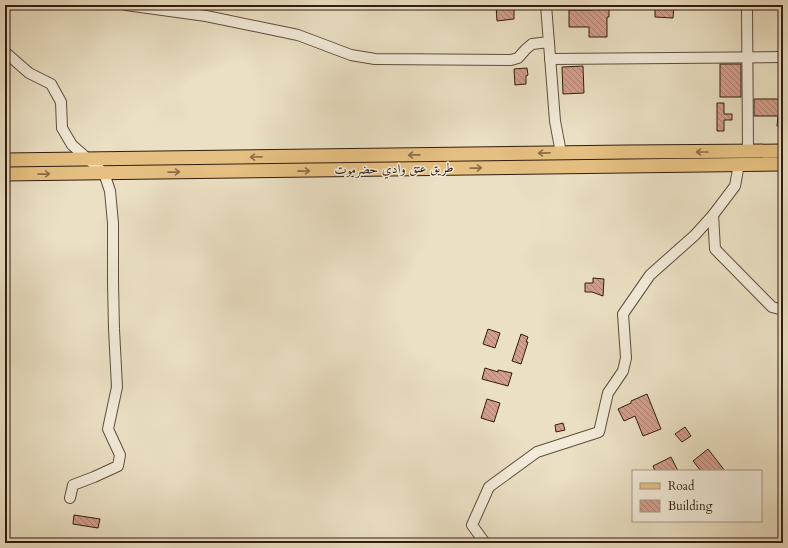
<svg xmlns="http://www.w3.org/2000/svg" width="788" height="548" font-family="Cardo,Amiri,serif">
	<style>
		.building { fill: url(#building-back-hatch); stroke: #301c0e }
		.lines { fill: none; stroke-linecap: round; stroke-linejoin: round }
		.minor-casing { stroke: #5f4d3c; stroke-width: 12 }
		.major-casing { stroke: #301c0e; stroke-width: 15 }
		.minor { stroke: #f2ebd9; stroke-width: 10 }
		.major { stroke: #e6c082; stroke-width: 13 }
		.oneway { stroke: #8b6e48 }
		.labels { text-anchor: middle; dominant-baseline: central; stroke-width: 3; stroke-linejoin: round; paint-order: stroke }
		.street-label { font-size: 13px; fill: #301c0e; stroke: #f2ebd9 }
	</style>
	<defs>
		<pattern id="building-back-hatch" width="6" height="6" patternUnits="userSpaceOnUse"><rect width="6" height="6" fill="#d49e8d"/><path d="M-1 5l2 2M0 0l6 6M5-1l2 2" fill="none" stroke="#ac8072"/></pattern>
	</defs>
	<rect width="100%" height="100%" fill="#ebe0c4"/>
	<filter id="stains"><feTurbulence type="fractalNoise" baseFrequency=".005" numOctaves="4"/><feColorMatrix values="0 0 0 0 .2 0 0 0 0 .09 0 0 0 0 .02 0 0 0 .5 -.17"/></filter>
	<radialGradient id="worn" r=".72"><stop offset=".6" stop-color="#630" stop-opacity="0"/><stop offset="1" stop-color="#630" stop-opacity=".3"/></radialGradient>
	<g class="building">
		<polygon points="496,5 514,5 514,19 497,21"/>
		<polygon points="592,5 609,5 609,17 607,17 607,37 589,37 589,27 569,27 569,10 592,10"/>
		<polygon points="655,5 674,5 673,18 655,17"/>
		<rect x="720" y="64" width="21" height="33"/>
		<polygon points="583,66 584,93 563,94 562,67"/>
		<polygon points="527,68 528,75 526,76 526,84 515,85 514,69"/>
		<polygon points="754,99 783,99 783,126 777,126 778,116 754,116"/>
		<polygon points="717,103 724,103 724,114 732,114 732,120 724,120 724,131 717,131"/>
		<polygon points="593,278 604,279 603,296 592,292 585,292 585,283 593,283"/>
		<polygon points="488,329 500,333 495,348 483,344"/>
		<polygon points="521,334 528,337 526,342 528,342 521,364 512,361"/>
		<polygon points="485,368 498,372 498,370 512,373 508,386 482,379"/>
		<polygon points="647,394 661,429 643,436 635,416 624,421 618,409 631,403 631,401"/>
		<polygon points="487,399 500,403 494,422 481,418"/>
		<polygon points="563,423 565,430 556,432 555,425"/>
		<polygon points="685,427 691,436 682,442 675,434"/>
		<polygon points="708,449 725,471 701,471 693,461"/>
		<polygon points="671,457 678,471 655,471 653,466"/>
		<polygon points="74,515 100,519 98,528 73,524"/>
	</g>
	<g class="lines">
		<g class="minor-casing">
			<g id="minor">
				<polyline points="126,5 206,16 298,35 351,55 375,59 511,60 518,58 526,49 532,44 549,42"/>
				<polyline points="546,5 555,121 561,153"/>
				<polyline points="747,5 748,152"/>
				<polyline points="5,52 29,73 51,84 61,102 62,128 72,145 104,173 110,191 113,223 113,283 114,329 117,387 108,429 120,455 118,466 94,477 73,485 70,498"/>
				<polyline points="550,59 783,57"/>
				<polyline points="713,215 715,249 772,307 783,310"/>
				<polyline points="485,543 472,525 489,487 537,452 599,432 608,393 623,371 626,358 623,314 650,275 695,235 713,215 735,186 739,164"/>
			</g>
		</g>
		<g class="major-casing">
			<g id="major">
				<polyline points="5,160 627,152 783,151"/>
				<polyline points="5,174 783,164"/>
			</g>
		</g>
		<use href="#minor" class="minor"/>
		<use href="#major" class="major"/>
	</g>
	<defs><path id="oneway-shaft" d="M-6 0H5M1.5-3L5.5 0L1.5 3" fill="none" stroke-width="1.6" stroke-linecap="round" stroke-linejoin="round"/></defs>
	<g class="oneway">
		<use href="#oneway-shaft" transform="translate(702 152) rotate(180)"/>
		<use href="#oneway-shaft" transform="translate(544 153) rotate(179)"/>
		<use href="#oneway-shaft" transform="translate(414 155) rotate(179)"/>
		<use href="#oneway-shaft" transform="translate(256 157) rotate(179)"/>
		<use href="#oneway-shaft" transform="translate(476 168) rotate(-1)"/>
		<use href="#oneway-shaft" transform="translate(304 171) rotate(-1)"/>
		<use href="#oneway-shaft" transform="translate(174 172) rotate(-1)"/>
		<use href="#oneway-shaft" transform="translate(44 174) rotate(-1)"/>
	</g>
	<g class="labels">
		<g class="street-label">
			<text transform="translate(394 169) rotate(-1)">طريق عتق وادي حضرموت</text>
		</g>
	</g>
	<rect width="788" height="548" fill="none" stroke="#ebe0c4" stroke-width="20"/>
	<rect x="6" y="6" width="776" height="536" fill="none" stroke="#301c0e" stroke-width="2"/>
	<rect x="10" y="10" width="768" height="528" fill="none" stroke="#301c0e"/>
	<rect x="632" y="470" width="130" height="52" fill="#f2ebd9" stroke="#a49888"/>
	<rect x="640" y="483" width="20" height="6" fill="#e6c082" stroke="#a49888"/>
	<text x="668" y="490" font-size="12" fill="#301c0e">Road</text>
	<rect x="640" y="500" width="20" height="12" fill="url(#building-back-hatch)" stroke="#a49888"/>
	<text x="668" y="510" font-size="12" fill="#301c0e">Building</text>
	<rect width="100%" height="100%" filter="url(#stains)"/>
	<rect width="100%" height="100%" fill="url(#worn)"/>
</svg>
